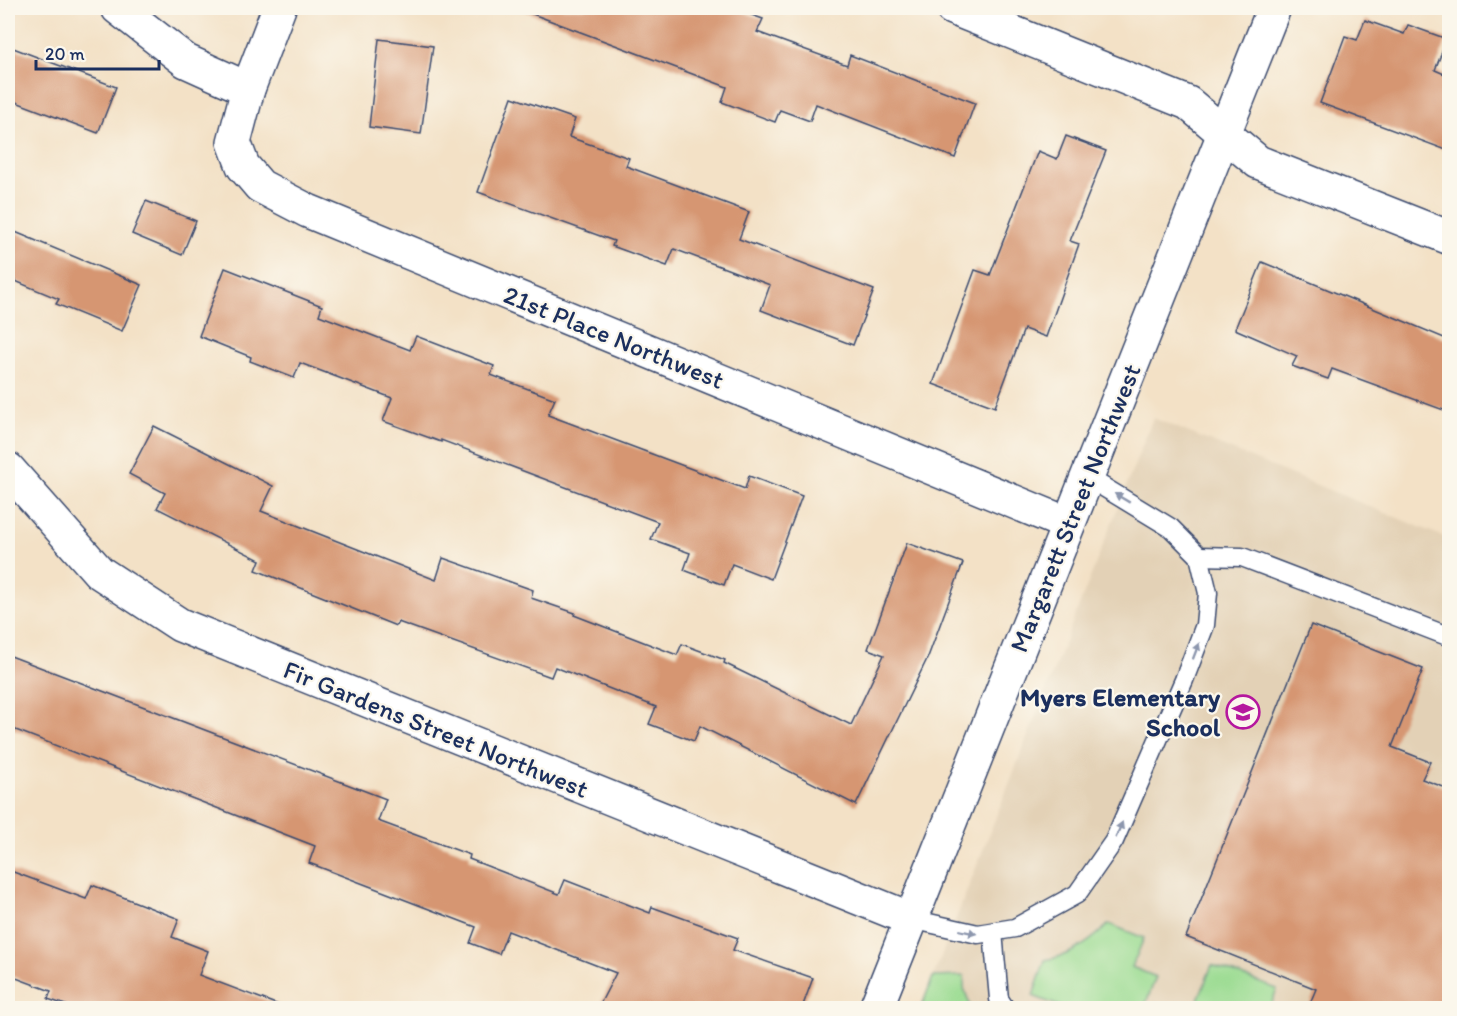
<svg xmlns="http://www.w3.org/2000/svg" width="1457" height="1016" font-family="Itim,sans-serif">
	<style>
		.built { fill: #e3d1b6 }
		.green { fill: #9cdc93; stroke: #5c8678; stroke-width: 1.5 }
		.building { fill: #d69672 }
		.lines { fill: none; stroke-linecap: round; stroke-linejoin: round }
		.service-casing { stroke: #3b4a6e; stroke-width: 21 }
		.minor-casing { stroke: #3b4a6e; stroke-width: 36 }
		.service { stroke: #fff; stroke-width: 18 }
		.minor { stroke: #fff; stroke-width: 33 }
		.oneway { fill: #8d97ae }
		.labels { text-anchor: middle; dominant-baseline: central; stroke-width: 4.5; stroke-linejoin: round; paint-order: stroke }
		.street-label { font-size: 26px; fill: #1b2f5e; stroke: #fbf7ec }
		.poi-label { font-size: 26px; font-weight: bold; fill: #1b2f5e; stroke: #fbf7ec; text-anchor: end }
	</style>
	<rect width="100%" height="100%" fill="#fbf7ec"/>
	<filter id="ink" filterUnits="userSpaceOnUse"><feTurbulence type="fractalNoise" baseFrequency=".0167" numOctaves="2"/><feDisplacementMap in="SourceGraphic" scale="12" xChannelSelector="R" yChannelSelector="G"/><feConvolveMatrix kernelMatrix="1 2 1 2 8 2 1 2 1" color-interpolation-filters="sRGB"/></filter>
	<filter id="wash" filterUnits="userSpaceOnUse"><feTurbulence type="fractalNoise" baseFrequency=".008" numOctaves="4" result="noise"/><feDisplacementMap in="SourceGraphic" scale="24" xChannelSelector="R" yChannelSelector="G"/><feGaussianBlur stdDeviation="1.35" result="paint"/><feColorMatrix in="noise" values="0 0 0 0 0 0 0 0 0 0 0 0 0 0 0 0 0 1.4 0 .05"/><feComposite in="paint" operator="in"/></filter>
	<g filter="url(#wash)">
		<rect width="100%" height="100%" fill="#f3e1c6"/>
		<polygon class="built" points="1153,418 1449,539 1449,1008 971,1008 964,987 933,977"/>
		<g class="green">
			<path d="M1109,924L1144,938L1132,967L1156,977L1144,1008H1064L1033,996L1045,960C1071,956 1090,942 1109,924Z"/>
			<polygon points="1212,965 1277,989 1270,1008 1195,1008"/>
			<polygon points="964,976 964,988 971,1008 921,1008 933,977"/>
		</g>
		<g id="blocks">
			<g class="building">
				<polygon points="523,8 732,8 763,19 757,32 847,65 850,55 975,103 955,158 816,104 810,121 780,110 775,122 722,102 727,87 522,10"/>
				<polygon points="1365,20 1404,34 1408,25 1447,39 1435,70 1449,76 1449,151 1320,103 1345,36 1357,40"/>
				<polygon points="379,39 433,46 421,134 369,127"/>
				<polygon points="8,46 116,87 98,133 8,99"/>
				<polygon points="512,97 575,119 569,137 629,158 626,166 749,212 739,239 874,290 853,345 761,310 770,285 674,249 667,266 612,246 614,241 478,192"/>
				<polygon points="1066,136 1106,151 1070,241 1079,244 1046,337 1024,329 995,407 933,384 975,270 990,275 1038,151 1057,159"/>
				<polygon points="146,201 196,221 182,255 132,234"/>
				<polygon points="8,229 142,285 122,331 56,304 59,299 8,278"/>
				<polygon points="1262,262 1449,340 1449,412 1332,369 1328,379 1292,366 1297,356 1235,329"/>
				<polygon points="225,268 322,306 319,315 410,350 416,336 494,366 491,375 555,399 548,415 745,489 749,476 802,496 771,579 732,564 724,585 684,570 690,553 651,539 658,522 441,440 441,442 383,421 392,398 300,363 294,378 250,361 251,357 199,336"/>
				<polygon points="154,426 273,486 261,511 436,580 443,558 533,590 531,598 575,613 574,615 677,655 682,644 725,660 724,663 851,725 884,655 868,649 907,543 963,563 928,657 856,805 700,726 694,741 649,724 656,707 555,667 551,677 398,622 396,626 256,570 260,560 157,508 165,493 129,474"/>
				<polygon points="1311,625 1423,669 1392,747 1430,762 1422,779 1449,789 1449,1008 1308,1008 1316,989 1186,937"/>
				<polygon points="8,655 386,799 378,821 470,855 469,859 559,894 565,880 650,913 652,907 738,938 733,950 813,978 802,1008 598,1008 616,973 508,931 499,954 470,943 476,927 309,863 315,846 8,727"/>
				<polygon points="8,870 86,899 92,885 179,919 172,937 208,951 199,975 281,1006 280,1008 74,1008 48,999 51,991 8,975"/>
			</g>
		</g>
	</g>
	<g filter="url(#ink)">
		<use href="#blocks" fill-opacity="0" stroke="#3b4a6e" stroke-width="1.5"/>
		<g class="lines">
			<g class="service-casing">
				<g id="service">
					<polyline points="1199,556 1242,557 1450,637"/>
					<polyline points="911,919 978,934 1015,928 1077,894 1114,841 1184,680 1205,625 1208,593 1199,556 1171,528 1087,477"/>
					<polyline points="993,932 999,999 1005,1008"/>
				</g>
			</g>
			<g class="minor-casing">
				<g id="minor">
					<polyline points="118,8 186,61 248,89"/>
					<polyline points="279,8 248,89 234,142 243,166 260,186 308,211 1068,524"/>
					<polyline points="952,8 1188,103 1258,162 1450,238"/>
					<polyline points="8,469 99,572 180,625 911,919"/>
					<polyline points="876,1008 1274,8"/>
				</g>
			</g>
			<use href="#service" class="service"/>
			<use href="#minor" class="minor"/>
		</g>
		<defs><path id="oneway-solid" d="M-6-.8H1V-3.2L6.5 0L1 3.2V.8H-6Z" transform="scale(1.5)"/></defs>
		<g class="oneway">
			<use href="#oneway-solid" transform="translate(1122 498) rotate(-149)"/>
			<use href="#oneway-solid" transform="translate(1196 651) rotate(-69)"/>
			<use href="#oneway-solid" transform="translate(1119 830) rotate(-67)"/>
			<use href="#oneway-solid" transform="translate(968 932) rotate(12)"/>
		</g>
	</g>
	<defs>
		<g id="school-ring" transform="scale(1.725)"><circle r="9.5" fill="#fbf7ec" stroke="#b5179e" stroke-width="1.5"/><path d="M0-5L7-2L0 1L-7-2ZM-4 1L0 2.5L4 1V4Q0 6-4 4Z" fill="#b5179e"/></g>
	</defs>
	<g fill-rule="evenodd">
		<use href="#school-ring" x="1243" y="712"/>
	</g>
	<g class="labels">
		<g class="street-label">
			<text transform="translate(614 337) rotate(22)">21st Place Northwest</text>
			<text transform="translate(1075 508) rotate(-68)">Margarett Street Northwest</text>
			<text transform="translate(436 729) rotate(22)">Fir Gardens Street Northwest</text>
		</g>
		<g class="poi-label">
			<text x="1220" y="697">Myers Elementary<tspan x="1220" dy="30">School</tspan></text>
		</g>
	</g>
	<rect width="1457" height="1016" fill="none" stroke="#fbf7ec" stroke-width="30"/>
	<path d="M36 60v9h123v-9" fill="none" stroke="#1b2f5e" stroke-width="3"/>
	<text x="45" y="60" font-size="18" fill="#1b2f5e" stroke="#fbf7ec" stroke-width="4.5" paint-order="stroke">20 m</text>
</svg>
